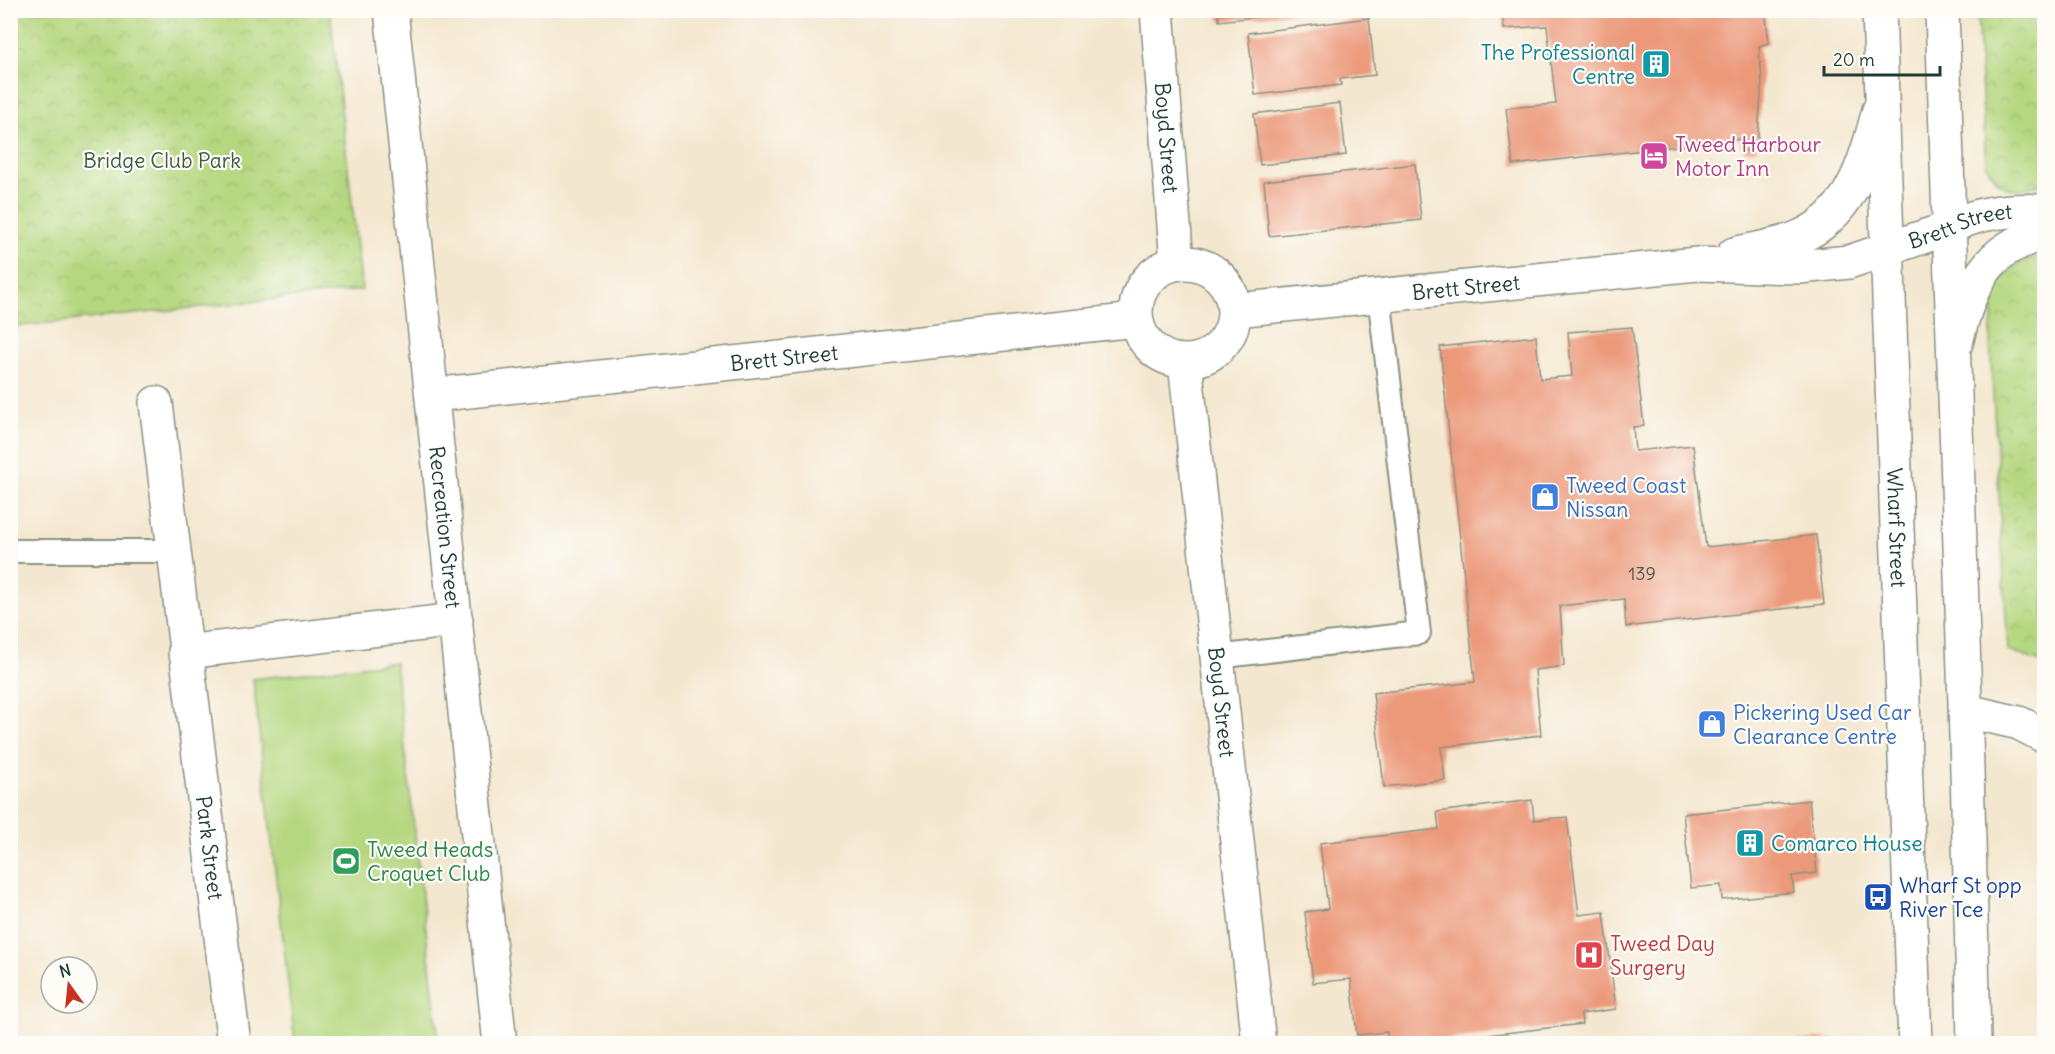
<svg xmlns="http://www.w3.org/2000/svg" width="2055" height="1054" font-family="Delius,sans-serif">
	<style>
		.green { fill: #b5d77f; stroke: #6a8a5a; stroke-width: 1.5 }
		.park { fill: url(#park-crowns); stroke: #6a8a5a; stroke-width: 1.5 }
		.building { fill: #ec997a }
		.lines { fill: none; stroke-linecap: round; stroke-linejoin: round }
		.service-casing { stroke: #8a9282; stroke-width: 26 }
		.minor-casing { stroke: #8a9282; stroke-width: 36 }
		.secondary-casing { stroke: #8a9282; stroke-width: 36 }
		.service { stroke: #fff; stroke-width: 22 }
		.minor { stroke: #fff; stroke-width: 33 }
		.secondary { stroke: #fff; stroke-width: 33 }
		.labels { text-anchor: middle; dominant-baseline: central; stroke-width: 4.5; stroke-linejoin: round; paint-order: stroke }
		.number-label { font-size: 18px; fill: #525446 }
		.culture-label { font-size: 21px; fill: #0d838f; stroke: #fdfcf7; text-anchor: end }
		.street-label { font-size: 21px; fill: #1f3d34; stroke: #fdfcf7 }
		.hotel-label { font-size: 21px; fill: #b23c85; stroke: #fdfcf7; text-anchor: start }
		.park-label { font-size: 21px; fill: #3d5c43; stroke: #fdfcf7 }
		.shop-label { font-size: 21px; fill: #366cbe; stroke: #fdfcf7; text-anchor: start }
		.leisure-label { font-size: 21px; fill: #27864d; stroke: #fdfcf7; text-anchor: start }
		.transit-label { font-size: 21px; fill: #164399; stroke: #fdfcf7; text-anchor: start }
		.health-label { font-size: 21px; fill: #be3a42; stroke: #fdfcf7; text-anchor: start }
	</style>
	<defs>
		<pattern id="park-crowns" width="20" height="18" patternUnits="userSpaceOnUse" patternTransform="scale(1.5)"><rect width="20" height="18" fill="#b5d77f"/><path d="M2 6a3 3 0 1 1 6 0M12 15a3 3 0 1 1 6 0" fill="none" stroke="#9bb96e"/></pattern>
	</defs>
	<rect width="100%" height="100%" fill="#fdfcf7"/>
	<filter id="ink" filterUnits="userSpaceOnUse"><feTurbulence type="fractalNoise" baseFrequency=".0167" numOctaves="2"/><feDisplacementMap in="SourceGraphic" scale="12" xChannelSelector="R" yChannelSelector="G"/><feConvolveMatrix kernelMatrix="1 2 1 2 8 2 1 2 1" color-interpolation-filters="sRGB"/></filter>
	<filter id="wash" filterUnits="userSpaceOnUse"><feTurbulence type="fractalNoise" baseFrequency=".008" numOctaves="4" result="noise"/><feDisplacementMap in="SourceGraphic" scale="24" xChannelSelector="R" yChannelSelector="G"/><feGaussianBlur stdDeviation="1.35" result="paint"/><feColorMatrix in="noise" values="0 0 0 0 0 0 0 0 0 0 0 0 0 0 0 0 0 1.4 0 .05"/><feComposite in="paint" operator="in"/></filter>
	<g filter="url(#wash)">
		<rect width="100%" height="100%" fill="#f4e7cf"/>
		<polygon class="green" points="395,662 439,1043 295,1043 253,679"/>
		<g class="park">
			<polygon points="10,11 330,11 362,290 11,327"/>
			<path d="M1977,11H2044V184C2012,191 2004,195 1986,165Z"/>
			<path d="M2044,255V663L2008,651L1990,342C1994,296 1992,266 2044,255Z"/>
		</g>
		<g id="blocks">
			<g class="building">
				<polygon points="1218,10 1301,10 1301,12 1219,21"/>
				<polygon points="1502,10 1765,10 1769,43 1759,46 1762,81 1757,148 1752,151 1744,151 1740,139 1513,165 1506,108 1556,104 1547,26 1504,29"/>
				<polygon points="1369,18 1375,75 1340,79 1341,85 1255,95 1248,33"/>
				<polygon points="1340,103 1346,155 1260,165 1254,114"/>
				<polygon points="1415,164 1421,220 1269,236 1264,181"/>
				<polygon points="1632,327 1644,426 1633,427 1635,451 1693,445 1706,547 1816,535 1824,604 1626,627 1624,599 1560,606 1564,666 1535,670 1541,735 1441,747 1445,780 1384,787 1373,693 1475,682 1440,347 1536,336 1540,379 1572,376 1568,332"/>
				<polygon points="1532,800 1534,820 1567,817 1579,915 1604,912 1616,1009 1581,1014 1582,1024 1408,1044 1388,1044 1387,1032 1357,1035 1351,979 1313,983 1305,912 1328,909 1320,843 1439,829 1437,812"/>
				<polygon points="1809,800 1817,873 1792,876 1794,892 1722,900 1721,885 1691,888 1683,814"/>
				<polygon points="1826,1038 1827,1044 1788,1044 1788,1042"/>
			</g>
		</g>
	</g>
	<g filter="url(#ink)">
		<use href="#blocks" fill-opacity="0" stroke="#8a9282" stroke-width="1.5"/>
		<g class="lines">
			<g class="service-casing">
				<g id="service">
					<polyline points="10,551 173,551"/>
					<polyline points="1217,657 1419,633 1379,295"/>
				</g>
			</g>
			<g class="minor-casing">
				<g id="minor">
					<path id="s1" d="M391,10L500,1044"/>
					<path id="s2" d="M1157,10L1177,263"/>
					<path d="M1734,254C1755,249 1778,246 1797,238C1852,216 1865,162 1879,110"/>
					<circle cx="1185" cy="312" r="49"/>
					<path id="s3" d="M1235,310L1697,264L1799,267L1849,262L1949,228C1978,211 2012,209 2044,211"/>
					<path d="M1956,343C1965,307 1976,267 2010,247C2021,241 2033,237 2044,231"/>
					<path id="s4" d="M1185,362L1259,1044"/>
					<path id="s5" d="M432,395L1136,320"/>
					<path id="s6" d="M156,403L234,1044"/>
					<polyline points="185,652 456,620"/>
					<polyline points="1967,711 2019,723 2044,736"/>
				</g>
			</g>
			<g class="secondary-casing">
				<g id="secondary">
					<path id="s7" d="M1879,10L1915,1044"/>
					<path d="M1942,10C1953,355 1967,699 1974,1044"/>
				</g>
			</g>
			<use href="#service" class="service"/>
			<use href="#minor" class="minor"/>
			<use href="#secondary" class="secondary"/>
		</g>
	</g>
	<defs>
		<g id="building-square" transform="scale(1.5)"><rect x="-9" y="-9" width="18" height="18" rx="4" fill="#0f9aa8" stroke="#fdfcf7"/><path d="M-4-6H4V6H1V3H-1V6H-4ZM-2.5-4.3h1.7v1.8h-1.7ZM.8-4.3h1.7v1.8H.8ZM-2.5-1h1.7V.8h-1.7ZM.8-1h1.7V.8H.8Z" fill="#fff"/></g>
		<g id="hotel-square" transform="scale(1.5)"><rect x="-9" y="-9" width="18" height="18" rx="4" fill="#d1479c" stroke="#fdfcf7"/><path d="M-6-4.5h1.5V1H6V5H4.5V3h-9V5H-6ZM-4 0a1.8 1.8 0 1 1 3.6 0ZM.5 0V-2.5h3Q6-2.5 6 0Z" fill="#fff"/></g>
		<g id="shop-square" transform="scale(1.5)"><rect x="-9" y="-9" width="18" height="18" rx="4" fill="#3f7fe0" stroke="#fdfcf7"/><path d="M-5-2.5h2.3a2.7 3.5 0 0 1 5.4 0H5L5.5 6h-11ZM-1.5-2.5h3a1.5 2.3 0 0 0-3 0Z" fill="#fff"/></g>
		<g id="stadium-square" transform="scale(1.5)"><rect x="-9" y="-9" width="18" height="18" rx="4" fill="#2e9e5b" stroke="#fdfcf7"/><path d="M0-5a6.5 5 0 1 0 0 10a6.5 5 0 1 0 0-10ZM-3.5-1.8h7v3.6h-7Z" fill="#fff"/></g>
		<g id="bus-square" transform="scale(1.5)"><rect x="-9" y="-9" width="18" height="18" rx="4" fill="#1a4fb4" stroke="#fdfcf7"/><path d="M-5-6H5V4H4V6H2V4H-2V6H-4V4H-5ZM-3.5-4V0h7V-4ZM-3.5 1.2v1.5H-2V1.2ZM2 1.2v1.5H3.5V1.2Z" fill="#fff"/></g>
		<g id="hospital-square" transform="scale(1.5)"><rect x="-9" y="-9" width="18" height="18" rx="4" fill="#e0444e" stroke="#fdfcf7"/><path d="M-5-5h3v3.5h4V-5h3V5h-3V1.5h-4V5h-3Z" fill="#fff"/></g>
	</defs>
	<g fill-rule="evenodd">
		<use href="#building-square" x="1656" y="64"/>
		<use href="#hotel-square" x="1654" y="156"/>
		<use href="#shop-square" x="1545" y="497"/>
		<use href="#shop-square" x="1712" y="724"/>
		<use href="#building-square" x="1750" y="843"/>
		<use href="#stadium-square" x="346" y="861"/>
		<use href="#bus-square" x="1878" y="897"/>
		<use href="#hospital-square" x="1589" y="955"/>
	</g>
	<g class="labels">
		<g class="number-label">
			<text x="1642" y="573">139</text>
		</g>
		<g class="culture-label">
			<text x="1635" y="52">The Professional<tspan x="1635" dy="24">Centre</tspan></text>
			<text x="1771" y="843" text-anchor="start">Comarco House</text>
		</g>
		<g class="street-label">
			<text stroke="none"><textPath href="#s2" startOffset="128">Boyd Street</textPath></text>
			<text stroke="none"><textPath href="#s3" startOffset="734">Brett Street</textPath></text>
			<text stroke="none"><textPath href="#s3" startOffset="232">Brett Street</textPath></text>
			<text stroke="none"><textPath href="#s5" startOffset="354">Brett Street</textPath></text>
			<text stroke="none"><textPath href="#s1" startOffset="520">Recreation Street</textPath></text>
			<text stroke="none"><textPath href="#s7" startOffset="518">Wharf Street</textPath></text>
			<text stroke="none"><textPath href="#s4" startOffset="342">Boyd Street</textPath></text>
			<text stroke="none"><textPath href="#s6" startOffset="448">Park Street</textPath></text>
		</g>
		<g class="hotel-label">
			<text x="1675" y="144">Tweed Harbour<tspan x="1675" dy="24">Motor Inn</tspan></text>
		</g>
		<g class="park-label">
			<text x="162" y="160">Bridge Club Park</text>
		</g>
		<g class="shop-label">
			<text x="1566" y="485">Tweed Coast<tspan x="1566" dy="24">Nissan</tspan></text>
			<text x="1733" y="712">Pickering Used Car<tspan x="1733" dy="24">Clearance Centre</tspan></text>
		</g>
		<g class="leisure-label">
			<text x="367" y="849">Tweed Heads<tspan x="367" dy="24">Croquet Club</tspan></text>
		</g>
		<g class="transit-label">
			<text x="1899" y="885">Wharf St opp<tspan x="1899" dy="24">River Tce</tspan></text>
		</g>
		<g class="health-label">
			<text x="1610" y="943">Tweed Day<tspan x="1610" dy="24">Surgery</tspan></text>
		</g>
	</g>
	<rect width="2055" height="1054" fill="none" stroke="#fdfcf7" stroke-width="36"/>
	<g transform="translate(69 985) rotate(345)"><circle r="28" fill="#fdfcf7" stroke="#a4b0a9" stroke-width="1.5"/>
	<path d="M0-4.5L10 22L0 15L-10 22Z" fill="#c8321e"/>
	<text y="-9" font-size="16" font-weight="bold" text-anchor="middle" fill="#1f3d34">N</text>
	</g>
	<path d="M1824 66v9h116v-9" fill="none" stroke="#1f3d34" stroke-width="3"/>
	<text x="1833" y="66" font-size="18" fill="#1f3d34" stroke="#fdfcf7" stroke-width="4.5" paint-order="stroke">20 m</text>
</svg>
